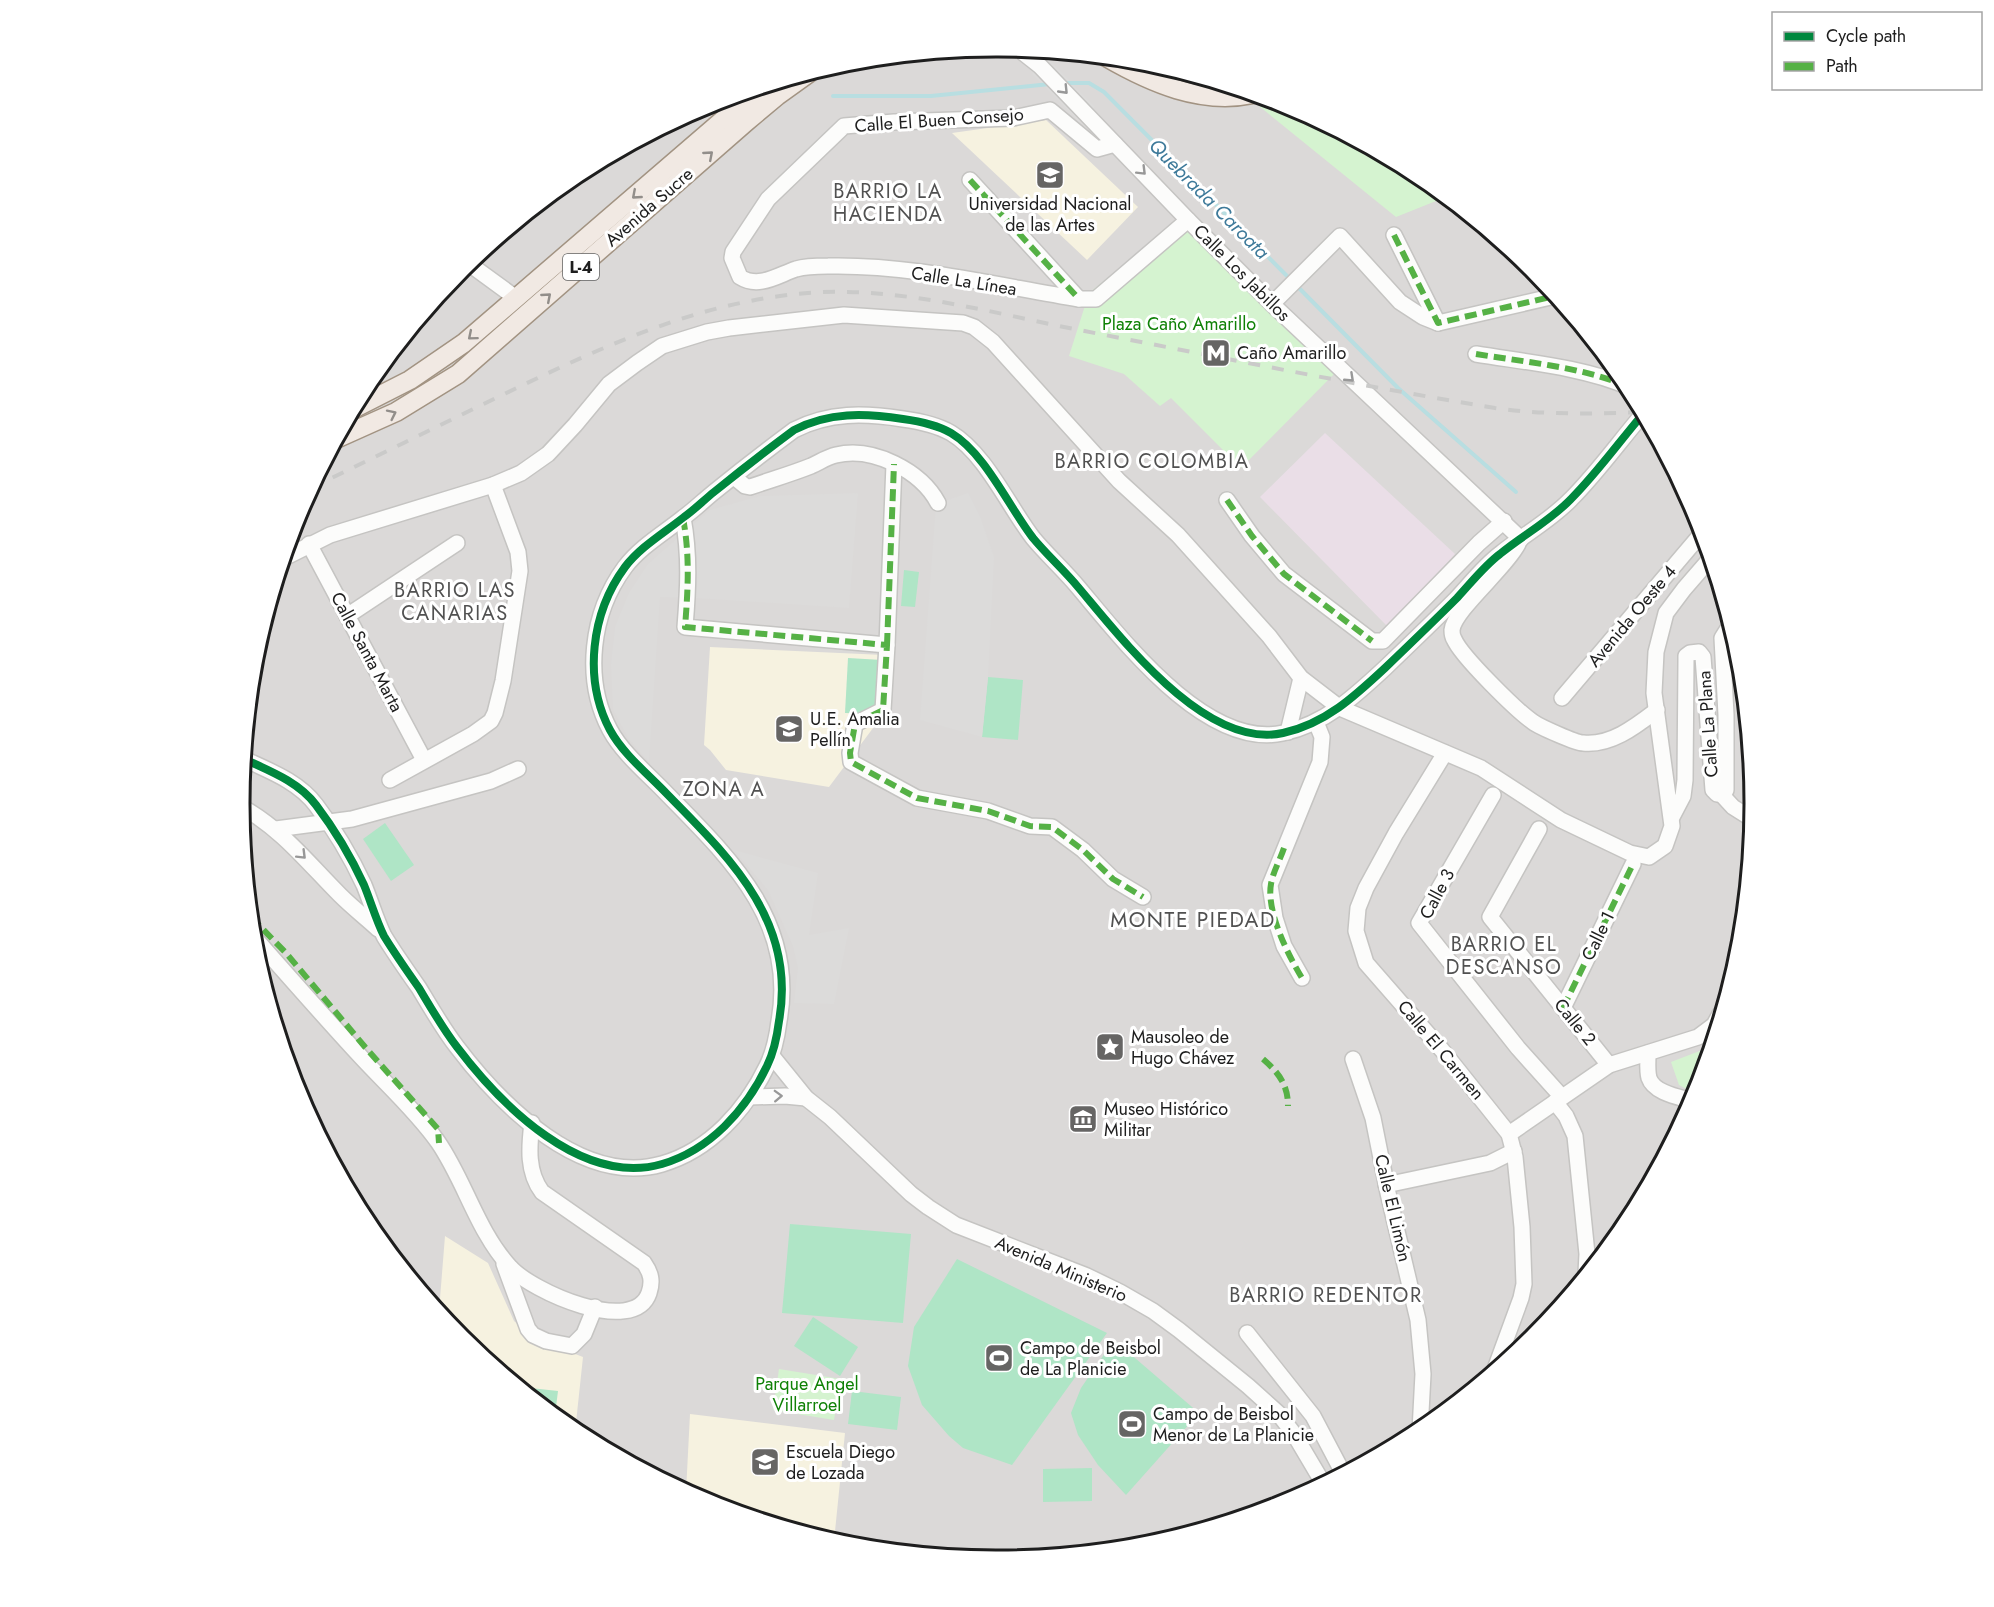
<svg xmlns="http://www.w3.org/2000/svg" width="1994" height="1607" font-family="Jost,sans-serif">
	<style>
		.residential { fill: #dbd9d8 }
		.industrial { fill: #eadee7 }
		.education { fill: #f6f2e0 }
		.park { fill: #d5f3d0 }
		.pitch { fill: #afe5c6 }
		.parking { fill: #dcdbda }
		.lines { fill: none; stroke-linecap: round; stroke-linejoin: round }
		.stream { stroke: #b8dee1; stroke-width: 4 }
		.minor-casing { stroke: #c5c4c2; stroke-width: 18 }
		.major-casing { stroke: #a29382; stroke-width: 21 }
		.minor { stroke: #fcfcfb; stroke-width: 15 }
		.major { stroke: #f1e9e3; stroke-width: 18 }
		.rail { stroke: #cacac9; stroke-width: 4; stroke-dasharray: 12 12; stroke-linecap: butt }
		.quiet { stroke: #55b145; stroke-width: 6; stroke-dasharray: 12 6; stroke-linecap: butt }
		.cycleway-casing { stroke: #fff; stroke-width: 11 }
		.cycleway { stroke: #00873e; stroke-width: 8 }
		.oneway { stroke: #989898 }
		.oneway2 { stroke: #928e8a }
		.labels { text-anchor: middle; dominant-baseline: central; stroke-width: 6; stroke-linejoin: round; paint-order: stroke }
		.shield { fill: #fff; stroke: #626262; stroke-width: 1.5 }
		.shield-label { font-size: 16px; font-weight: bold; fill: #1e1e1e }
		.street-label { font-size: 18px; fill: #1e1e1e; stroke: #fff }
		.poi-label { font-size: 18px; fill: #1e1e1e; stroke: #fff; text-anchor: start }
		.park-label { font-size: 18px; fill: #0f8106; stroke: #fff }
		.neighbourhood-label { font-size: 20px; letter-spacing: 1.5px; fill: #515151; stroke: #fff }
		.water-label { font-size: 20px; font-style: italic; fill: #3e7a9a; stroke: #fff }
		.quarter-label { font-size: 21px; letter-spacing: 1.5px; fill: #515151; stroke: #fff }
		.rim { fill: none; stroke: #1e1e1e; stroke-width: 3 }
	</style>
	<rect width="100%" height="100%" fill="#ece9e6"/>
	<circle class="residential" cx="997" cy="804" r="755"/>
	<polygon class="industrial" points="1325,433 1455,554 1388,627 1260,497"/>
	<g class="education">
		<polygon points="1046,120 1138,207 1087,260 952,133"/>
		<polygon points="710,647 884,655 885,712 829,787 726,770 710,750 704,745"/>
		<polygon points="445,1236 488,1263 514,1321 534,1338 583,1357 575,1432 461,1339 439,1311"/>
		<polygon points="690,1414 845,1433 834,1541 707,1503 686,1492"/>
	</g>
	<g class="park">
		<polygon points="1280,102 1418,174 1446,197 1396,217 1259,106"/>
		<polygon points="1177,221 1334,374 1241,468 1171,398 1160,406 1124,374 1069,356 1089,293"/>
		<polygon points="1710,1047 1696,1094 1679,1085 1671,1062"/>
		<polygon points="779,1369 841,1379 834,1420 773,1410"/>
	</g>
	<g class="pitch">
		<polygon points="904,570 919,572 915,607 901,606"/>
		<polygon points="848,658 882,660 879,714 845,713"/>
		<polygon points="988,677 1023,680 1018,740 982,737"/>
		<polygon points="385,823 414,865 391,881 363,839"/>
		<polygon points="790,1224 911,1234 903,1323 782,1313"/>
		<polygon points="957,1259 1107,1333 1012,1465 963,1448 949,1436 922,1405 908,1366 914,1327"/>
		<polygon points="813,1317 858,1347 840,1376 794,1346"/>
		<polygon points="1114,1340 1199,1413 1126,1495 1098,1465 1078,1435 1071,1413 1081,1388"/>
		<polygon points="521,1387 558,1391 555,1415"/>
		<polygon points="852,1391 901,1397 897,1430 848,1424"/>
		<polygon points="1092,1468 1092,1501 1043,1502 1043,1469"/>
	</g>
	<g class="parking">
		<polygon points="1048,58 1095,107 1079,122 1032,74"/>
		<polygon points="858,493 849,608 695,598 700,566 694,598 660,597 649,762 628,738 613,709 611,664 615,627 629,593 648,564 710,510 760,496"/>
		<polygon points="968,493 981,519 994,557 988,677 982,737 920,720 936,504"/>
		<polygon points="734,850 818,873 809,935 849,928 834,1004 794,1003 798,968 793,946 768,890"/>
	</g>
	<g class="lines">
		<g class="stream">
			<polyline points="1064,83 1089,83 1104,92 1291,280"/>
			<polyline points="833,96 931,96 1050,84"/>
			<polyline points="1296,285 1398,388 1516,492"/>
		</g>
		<g class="minor-casing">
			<g id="minor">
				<polyline points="1011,48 1021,51 1040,66 1188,220 1272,304 1521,539"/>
				<path d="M1115,144L1097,149L1050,110L1013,118L894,122L844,126L768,199L733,252L732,258L740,277C759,289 778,275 796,269C806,266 818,266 828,266C909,264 999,286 1079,299H1096L1188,220"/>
				<polyline points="970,180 1079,299"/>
				<polyline points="1394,235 1438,323"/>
				<polyline points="468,263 516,298"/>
				<polyline points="1272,304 1340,236 1400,302 1423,317 1438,323 1555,296"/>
				<path d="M1476,354C1524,362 1584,367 1629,387"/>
				<path d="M734,477L745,486L750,487C770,480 791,474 811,466C820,462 827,457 836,455C873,446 921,471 938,503"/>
				<polyline points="1227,500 1252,536 1284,574 1372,641 1383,641 1479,543 1504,521"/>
				<path d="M683,518C690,555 688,590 685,627L887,645L883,710L855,724L850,753L851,762L917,798L988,811L1030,826L1052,827L1083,850L1113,879L1143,897"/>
				<polyline points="309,544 424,760"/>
				<path d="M1518,544C1506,568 1454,610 1452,630C1452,633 1452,636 1454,639C1461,656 1517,711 1533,722C1540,727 1576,743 1583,743C1611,746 1636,726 1657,710"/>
				<polyline points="284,558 330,535 493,485 521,473 548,454 575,425 609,384 637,363 662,346 707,332 729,328 844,315 963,323 974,327 993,342 1119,481 1178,535 1269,636 1301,678 1340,708 1481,768 1561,820 1630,853 1649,857 1665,846 1672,826 1654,693 1656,652 1666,613 1684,589 1710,559"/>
				<polyline points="347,616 457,543"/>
				<polyline points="1735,641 1741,669"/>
				<polyline points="887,645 894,464"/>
				<polyline points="1562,698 1702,533"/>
				<polyline points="1288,732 1301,678"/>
				<polyline points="1445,753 1396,833 1366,888 1358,908 1356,931 1366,963 1442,1050 1509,1134 1515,1157 1522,1227 1524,1284 1521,1298 1495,1369"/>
				<path d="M244,759C270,771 299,782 316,805C335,830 351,857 364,885C371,902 376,920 384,936C395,954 407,971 419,988C431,1008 443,1029 457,1047C501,1105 582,1187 662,1164C710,1150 746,1110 767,1066C774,1052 777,1037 779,1021C797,922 730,858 667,794C648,774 623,754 610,730C583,679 591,613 625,567C640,547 664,533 684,517C694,510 704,500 714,492C740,471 767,450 794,430C829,412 864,413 903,419C918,421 937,425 951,433C985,453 1009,507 1033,538C1047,555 1064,570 1078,587C1122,639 1206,750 1283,733C1325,724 1355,696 1385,668C1409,645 1433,622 1457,598C1471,583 1484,566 1500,554C1523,535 1550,521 1571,499C1597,473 1619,442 1643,414"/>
				<polyline points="390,780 473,734 491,721 495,713 503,681 520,571 518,552 493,485"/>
				<polyline points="1721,794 1733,807 1752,819"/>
				<polyline points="1493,795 1419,923 1518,1048 1562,1097"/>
				<path d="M240,806C281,828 308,863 340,895C352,907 366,918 378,929"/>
				<polyline points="1672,817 1683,796 1685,780 1686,661 1686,656 1690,653 1699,652 1703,657 1713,790 1717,794 1724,793 1726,790 1726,715 1722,638 1727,630 1733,634"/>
				<polyline points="276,829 352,819 491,781 518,769"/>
				<polyline points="1539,829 1490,917 1609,1065"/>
				<path d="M253,936C289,977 325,1018 362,1058C387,1085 416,1111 438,1142C465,1181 477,1231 510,1267C531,1291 634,1337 649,1293C653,1281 651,1273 644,1263L542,1192C527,1172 529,1147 532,1123"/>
				<polyline points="1302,978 1284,946 1275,918 1270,885 1320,762 1322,737 1316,722"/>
				<polyline points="1563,1008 1633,864"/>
				<path d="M1648,1053C1648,1061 1647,1071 1649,1078C1654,1093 1679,1097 1692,1101"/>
				<polyline points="772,1056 806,1098 830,1117 911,1194 928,1207 956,1225 1087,1276 1120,1292 1153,1311 1179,1330 1248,1386 1278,1413 1294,1434 1323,1483"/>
				<polyline points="1353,1059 1373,1118 1388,1193 1418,1320 1423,1374 1420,1431"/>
				<polyline points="749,1097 785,1096 806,1098"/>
				<polyline points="1555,1102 1566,1116 1575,1136 1587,1254 1586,1273"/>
				<polyline points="1509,1134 1609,1065 1698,1037 1714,1025 1720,1014"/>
				<polyline points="1386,1185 1490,1163 1514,1151"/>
				<polyline points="504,1264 528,1329 533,1335 546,1341 572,1346 584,1334 595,1307"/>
				<polyline points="1247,1333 1313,1416 1343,1473"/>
			</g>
		</g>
		<g class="major-casing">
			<g id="major">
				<path d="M1106,57C1151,83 1201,105 1253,94"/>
				<polyline points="353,409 410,380 464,343 760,88"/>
				<polyline points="338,438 396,412 458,374 746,122 777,96 809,73"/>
			</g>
		</g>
		<use href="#minor" class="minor"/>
		<use href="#major" class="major"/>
		<path class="rail" d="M311,488C373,458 434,428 496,398C587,354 678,310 780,296C880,281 978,310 1074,329C1214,356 1355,385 1495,408C1544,415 1593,414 1642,412"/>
		<g class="quiet">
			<polyline points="970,180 1079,299"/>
			<polyline points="1394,235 1438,323 1555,296"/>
			<path d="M1476,354C1524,362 1584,367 1629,387"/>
			<polyline points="1227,500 1252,536 1284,574 1372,641"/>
			<path d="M683,518C690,555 688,590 685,627L887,645L883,710L855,724L850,753L851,762L917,798L988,811L1030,826L1052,827L1083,850L1113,879L1143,897"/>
			<polyline points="887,645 894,464"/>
			<path d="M1284,848C1280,860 1273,872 1271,884C1266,911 1288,955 1302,978"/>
			<polyline points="251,917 286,953 365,1047 438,1129 439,1143"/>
			<polyline points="1563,1008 1633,864"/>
			<path d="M1263,1059C1279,1073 1288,1085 1288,1106"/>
		</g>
		<g class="cycleway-casing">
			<path id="cycleway" d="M244,759C270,771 299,782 316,805C335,830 351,857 364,885C371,902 376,920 384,936C395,954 407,971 419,988C431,1008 443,1029 457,1047C501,1105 582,1187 662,1164C710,1150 746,1110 767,1066C774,1052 777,1037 779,1021C797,922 730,858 667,794C648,774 623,754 610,730C583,679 591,613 625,567C640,547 664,533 684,517C694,510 704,500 714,492C740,471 767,450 794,430C829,412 864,413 903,419C918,421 937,425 951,433C985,453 1009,507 1033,538C1047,555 1064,570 1078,587C1122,639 1206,750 1283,733C1325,724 1355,696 1385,668C1409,645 1433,622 1457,598C1471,583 1484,566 1500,554C1523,535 1550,521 1571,499C1597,473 1619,442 1643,414"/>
		</g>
		<use href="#cycleway" class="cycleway"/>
	</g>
	<defs><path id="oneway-chevron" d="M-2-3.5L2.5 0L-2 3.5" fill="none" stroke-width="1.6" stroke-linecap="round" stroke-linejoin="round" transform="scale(1.5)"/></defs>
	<g class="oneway">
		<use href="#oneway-chevron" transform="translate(1064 90) rotate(46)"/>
		<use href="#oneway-chevron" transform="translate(1142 171) rotate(45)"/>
		<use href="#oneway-chevron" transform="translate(1350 378) rotate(43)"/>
		<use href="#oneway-chevron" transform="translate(302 855) rotate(45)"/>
		<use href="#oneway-chevron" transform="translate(778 1096) rotate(-2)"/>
	</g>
	<g class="oneway2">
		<use href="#oneway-chevron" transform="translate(709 155) rotate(-41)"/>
		<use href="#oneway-chevron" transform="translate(636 195) rotate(139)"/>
		<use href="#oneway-chevron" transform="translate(547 297) rotate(-41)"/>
		<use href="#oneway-chevron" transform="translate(472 336) rotate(140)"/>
		<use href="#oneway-chevron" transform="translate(392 414) rotate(-26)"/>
	</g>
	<defs>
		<g id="university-square" transform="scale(1.5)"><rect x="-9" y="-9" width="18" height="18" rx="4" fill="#666564" stroke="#fff"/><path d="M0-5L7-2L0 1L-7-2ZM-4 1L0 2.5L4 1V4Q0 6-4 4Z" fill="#fff"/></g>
		<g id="metro-square" transform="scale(1.5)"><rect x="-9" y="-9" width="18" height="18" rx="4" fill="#666564" stroke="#fff"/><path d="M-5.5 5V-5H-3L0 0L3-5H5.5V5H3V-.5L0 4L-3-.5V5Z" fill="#fff"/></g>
		<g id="school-square" transform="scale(1.5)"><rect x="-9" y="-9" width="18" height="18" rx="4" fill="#666564" stroke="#fff"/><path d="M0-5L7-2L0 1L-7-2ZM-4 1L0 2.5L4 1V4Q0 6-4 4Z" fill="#fff"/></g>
		<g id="sight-square" transform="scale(1.5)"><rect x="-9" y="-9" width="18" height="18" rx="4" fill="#666564" stroke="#fff"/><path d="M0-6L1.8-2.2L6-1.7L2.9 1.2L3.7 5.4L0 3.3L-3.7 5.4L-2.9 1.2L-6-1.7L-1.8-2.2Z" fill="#fff"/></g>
		<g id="museum-square" transform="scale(1.5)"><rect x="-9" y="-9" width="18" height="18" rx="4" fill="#666564" stroke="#fff"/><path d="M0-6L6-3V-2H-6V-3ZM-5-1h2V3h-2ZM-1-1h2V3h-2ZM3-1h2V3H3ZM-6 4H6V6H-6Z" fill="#fff"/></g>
		<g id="stadium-square" transform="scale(1.5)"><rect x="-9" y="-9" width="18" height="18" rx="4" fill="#666564" stroke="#fff"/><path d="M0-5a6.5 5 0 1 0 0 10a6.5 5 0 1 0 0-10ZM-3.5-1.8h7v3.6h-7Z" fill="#fff"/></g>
	</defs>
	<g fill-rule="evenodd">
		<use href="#university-square" x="1050" y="175"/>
		<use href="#metro-square" x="1216" y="353"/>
		<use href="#school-square" x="789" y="729"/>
		<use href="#sight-square" x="1110" y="1047"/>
		<use href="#museum-square" x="1083" y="1119"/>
		<use href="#stadium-square" x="999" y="1358"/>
		<use href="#stadium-square" x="1132" y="1424"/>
		<use href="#school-square" x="765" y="1462"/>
	</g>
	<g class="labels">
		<rect class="shield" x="563" y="254" width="36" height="26" rx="4.5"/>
		<g class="shield-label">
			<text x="581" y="267">L-4</text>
		</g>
		<g class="street-label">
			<text transform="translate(939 120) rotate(-4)">Calle El Buen Consejo</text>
			<text transform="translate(649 207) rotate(-41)">Avenida Sucre</text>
			<text transform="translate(1242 273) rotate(45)">Calle Los Jabillos</text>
			<text transform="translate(964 281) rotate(9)">Calle La Línea</text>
			<text transform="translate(1632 616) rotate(-50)">Avenida Oeste 4</text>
			<text transform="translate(367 652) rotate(62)">Calle Santa Marta</text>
			<text transform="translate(1708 724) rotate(-94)">Calle La Plana</text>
			<text transform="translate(1437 894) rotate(-62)">Calle 3</text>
			<text transform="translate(1598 936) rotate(-64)">Calle 1</text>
			<text transform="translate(1575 1022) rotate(51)">Calle 2</text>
			<text transform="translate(1441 1050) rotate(50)">Calle El Carmen</text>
			<text transform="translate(1393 1208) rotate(77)">Calle El Limón</text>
			<text transform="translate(1061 1269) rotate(23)">Avenida Ministerio</text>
		</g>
		<g class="poi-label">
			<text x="1050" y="204" text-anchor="middle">Universidad Nacional<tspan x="1050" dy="21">de las Artes</tspan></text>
			<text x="1237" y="353">Caño Amarillo</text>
			<text x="810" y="719">U.E. Amalia<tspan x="810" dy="21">Pellín</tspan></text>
			<text x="1131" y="1037">Mausoleo de<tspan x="1131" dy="21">Hugo Chávez</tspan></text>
			<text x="1104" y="1109">Museo Histórico<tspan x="1104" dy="21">Militar</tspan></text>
			<text x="1020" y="1348">Campo de Beisbol<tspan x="1020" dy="21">de La Planicie</tspan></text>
			<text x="1153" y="1414">Campo de Beisbol<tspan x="1153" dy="21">Menor de La Planicie</tspan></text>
			<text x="786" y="1452">Escuela Diego<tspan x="786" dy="21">de Lozada</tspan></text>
		</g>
		<g class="park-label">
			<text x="1179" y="324">Plaza Caño Amarillo</text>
			<text x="807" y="1384">Parque Angel<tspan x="807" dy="21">Villarroel</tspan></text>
		</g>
		<g class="neighbourhood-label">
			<text x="888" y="191">BARRIO LA<tspan x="888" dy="23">HACIENDA</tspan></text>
			<text x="1152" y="461">BARRIO COLOMBIA</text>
			<text x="455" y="590">BARRIO LAS<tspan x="455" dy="23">CANARIAS</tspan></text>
			<text x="724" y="789">ZONA A</text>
			<text x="1504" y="944">BARRIO EL<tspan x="1504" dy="23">DESCANSO</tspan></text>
			<text x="1326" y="1295">BARRIO REDENTOR</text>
		</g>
		<g class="water-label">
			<text transform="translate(1209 199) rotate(45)">Quebrada Caroata</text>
		</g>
		<g class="quarter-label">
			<text x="1193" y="920">MONTE PIEDAD</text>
		</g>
	</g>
	<path d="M0 0H1994V1607H0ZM996 57H998A746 746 0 0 1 1744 803V804A746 746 0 0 1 998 1550H996A746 746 0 0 1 250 804V803A746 746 0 0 1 996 57Z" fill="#fff" fill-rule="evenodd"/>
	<path class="rim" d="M996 57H998A746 746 0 0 1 1744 803V804A746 746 0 0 1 998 1550H996A746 746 0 0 1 250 804V803A746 746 0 0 1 996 57Z"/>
	<rect x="1772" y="12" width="210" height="78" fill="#ffffff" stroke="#a5a5a5" stroke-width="1.5"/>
	<rect x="1784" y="32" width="30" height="9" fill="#00873e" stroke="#a5a5a5" stroke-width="1.5"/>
	<text x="1826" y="42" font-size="18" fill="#1e1e1e">Cycle path</text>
	<rect x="1784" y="62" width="30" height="9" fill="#55b145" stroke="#a5a5a5" stroke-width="1.5"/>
	<text x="1826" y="72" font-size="18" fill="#1e1e1e">Path</text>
</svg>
